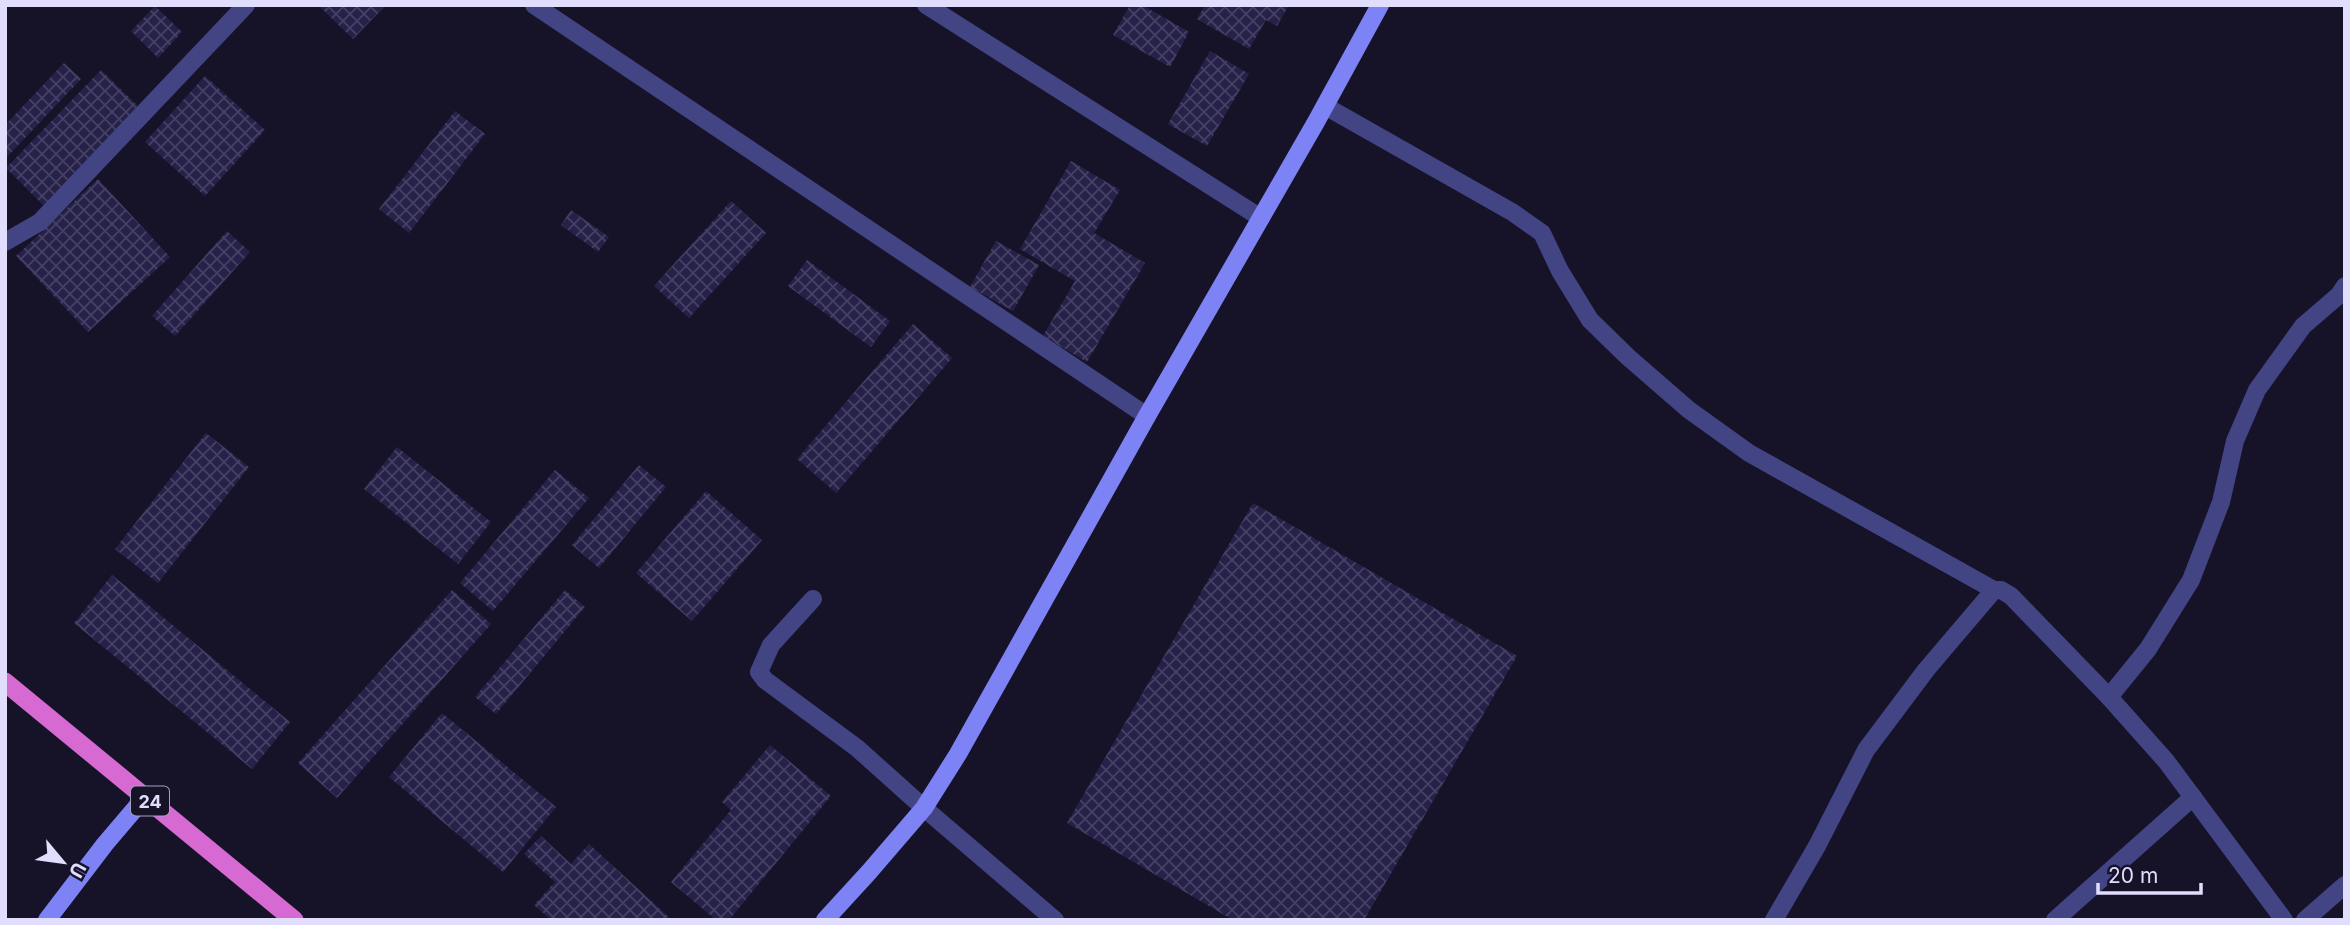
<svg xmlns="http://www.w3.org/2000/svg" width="2350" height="925" font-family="Inter,sans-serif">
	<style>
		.building { fill: url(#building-cross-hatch) }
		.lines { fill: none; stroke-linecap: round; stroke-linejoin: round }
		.service { stroke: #424484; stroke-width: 18 }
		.minor { stroke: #424484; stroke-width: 18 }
		.secondary { stroke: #7d82f4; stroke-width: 18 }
		.trunk { stroke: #d66ad2; stroke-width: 19 }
		.labels { text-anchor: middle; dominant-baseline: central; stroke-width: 6; stroke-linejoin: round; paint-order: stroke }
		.shield { fill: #161329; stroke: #a3a1bd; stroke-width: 2 }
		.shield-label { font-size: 18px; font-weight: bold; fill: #e0defc }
	</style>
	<defs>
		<pattern id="building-cross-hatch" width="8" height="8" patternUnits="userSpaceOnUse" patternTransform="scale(1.75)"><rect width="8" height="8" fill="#262149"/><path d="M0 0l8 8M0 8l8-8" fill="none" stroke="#454164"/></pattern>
	</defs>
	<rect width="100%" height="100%" fill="#161329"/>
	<g class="building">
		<polygon points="318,5 386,5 353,39"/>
		<polygon points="1130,5 1142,5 1189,32 1170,67 1113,35"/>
		<polygon points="1205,5 1289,5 1277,26 1266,20 1249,49 1197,19"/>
		<polygon points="155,6 182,32 158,58 131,31"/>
		<polygon points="1210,51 1249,74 1207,146 1168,124"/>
		<polygon points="64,63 81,79 5,159 5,125"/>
		<polygon points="101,70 141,109 46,208 6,168"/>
		<polygon points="205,76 265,130 205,196 145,142"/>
		<polygon points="455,111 485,134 409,233 379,209"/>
		<polygon points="1071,161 1120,190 1094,233 1145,263 1087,362 1043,336 1075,281 1020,249"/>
		<polygon points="98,179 170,257 88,332 16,256"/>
		<polygon points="731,201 766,233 689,318 654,286"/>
		<polygon points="571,210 609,237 598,252 561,225"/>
		<polygon points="227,231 250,252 175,336 152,316"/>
		<polygon points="996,241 1039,265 1013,311 970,287"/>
		<polygon points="807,260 890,321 871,347 788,286"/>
		<polygon points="913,324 952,358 836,493 797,459"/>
		<polygon points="206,433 249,467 158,583 115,549"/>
		<polygon points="397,447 491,522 458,564 364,489"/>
		<polygon points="639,465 666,487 599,568 572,545"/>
		<polygon points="555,470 589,498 493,611 460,583"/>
		<polygon points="706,491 762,540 692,621 636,573"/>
		<polygon points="1253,503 1517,656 1364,920 1233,920 1067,823"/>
		<polygon points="112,575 290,722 252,769 74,623"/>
		<polygon points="452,590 491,624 337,798 298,763"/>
		<polygon points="565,590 585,607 496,714 475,697"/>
		<polygon points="442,713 556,807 503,872 389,777"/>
		<polygon points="770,745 831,796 729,920 716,920 671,882 731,810 722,802"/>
		<polygon points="541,836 571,864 589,844 672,920 551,920 534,905 555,882 524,854"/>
	</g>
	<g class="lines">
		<g class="service">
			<polyline points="5,242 40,222 246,5"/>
			<polyline points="813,599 771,645 759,672 765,680 857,748 924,808"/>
		</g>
		<g class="minor">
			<polyline points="534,5 1147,416"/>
			<polyline points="926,5 1261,218"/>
			<polyline points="1325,106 1512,212 1542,233 1560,271 1590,320 1628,357 1689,410 1749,453 1994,590"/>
			<polyline points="2109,697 2148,649 2191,580 2221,502 2235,441 2257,390 2303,326 2339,295 2345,286"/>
			<polyline points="924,808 1055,920"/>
			<polyline points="1774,920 1817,846 1866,750 1926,670 1994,590 2001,590 2011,596 2109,697 2166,761 2284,920"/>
			<polyline points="2055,920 2193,797"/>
			<polyline points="2305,920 2345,885"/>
		</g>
		<g class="secondary">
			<polyline points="47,920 105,844 145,797"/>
			<polyline points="825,920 869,872 924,808 958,754 1147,416 1316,122 1380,5"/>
		</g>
		<polyline class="trunk" points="5,682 294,920"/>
	</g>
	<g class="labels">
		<rect class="shield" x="131" y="786.5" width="38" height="29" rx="5"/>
		<g class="shield-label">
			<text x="150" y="801">24</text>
		</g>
	</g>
	<rect width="2350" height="925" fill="none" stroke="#e0defc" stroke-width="14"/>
	<g transform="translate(63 862) rotate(119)" stroke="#161329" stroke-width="5" paint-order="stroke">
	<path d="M0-5L12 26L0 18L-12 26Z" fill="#e0defc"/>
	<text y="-10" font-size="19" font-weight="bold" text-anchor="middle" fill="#e0defc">U</text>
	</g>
	<path d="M2098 883v10h103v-10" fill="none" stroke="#e0defc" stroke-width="3.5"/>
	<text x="2108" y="883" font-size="21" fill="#e0defc" stroke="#161329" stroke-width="5" paint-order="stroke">20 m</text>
</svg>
